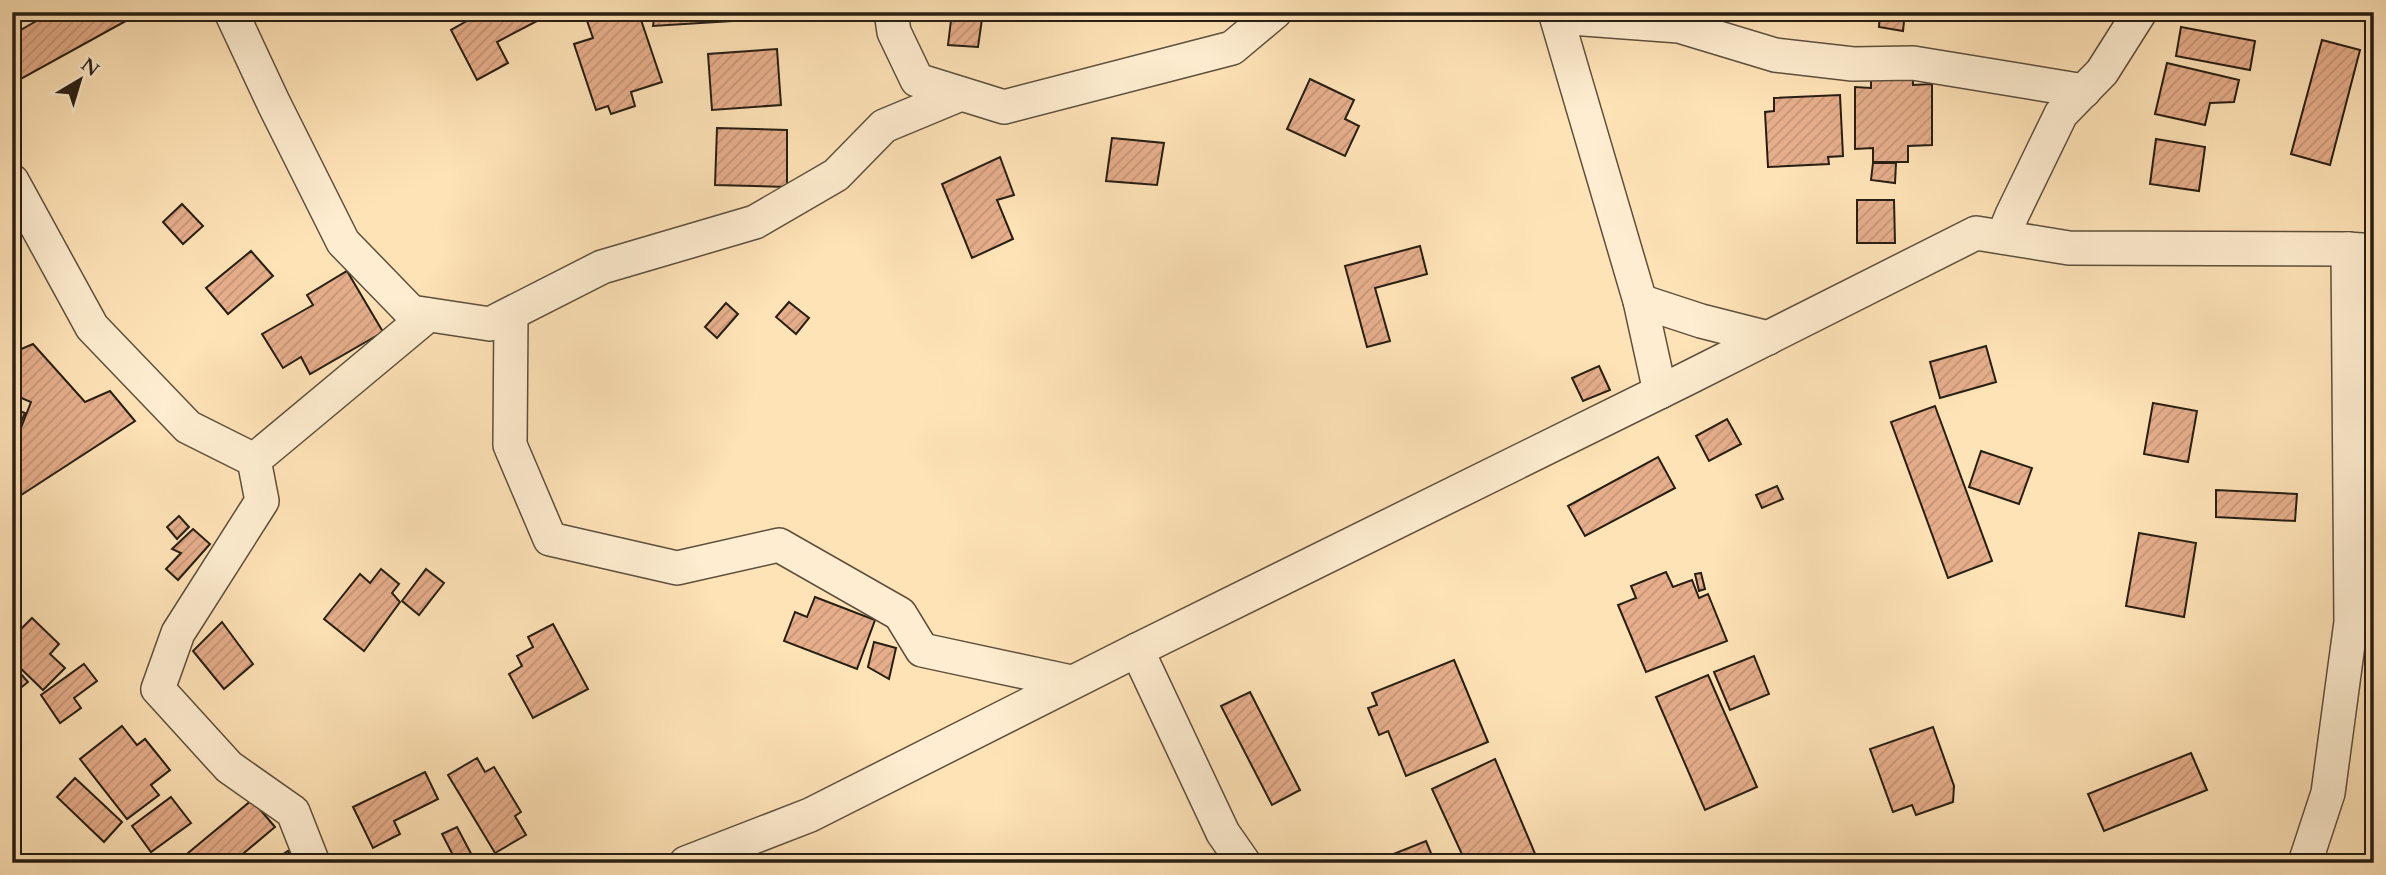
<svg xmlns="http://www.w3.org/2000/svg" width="2386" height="875" font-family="Cardo,serif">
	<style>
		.building { fill: url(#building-hatch); stroke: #271e13; stroke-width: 2 }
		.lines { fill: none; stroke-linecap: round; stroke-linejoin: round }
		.street-casing { stroke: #5d4f3c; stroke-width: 36 }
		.street { stroke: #feedd0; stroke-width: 33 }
	</style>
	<defs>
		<pattern id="building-hatch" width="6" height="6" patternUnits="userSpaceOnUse" patternTransform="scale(1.75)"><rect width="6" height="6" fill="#e6ae8b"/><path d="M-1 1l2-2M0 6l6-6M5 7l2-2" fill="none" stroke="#c59577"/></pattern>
	</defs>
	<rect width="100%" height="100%" fill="#fee3b7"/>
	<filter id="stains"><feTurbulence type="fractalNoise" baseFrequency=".00286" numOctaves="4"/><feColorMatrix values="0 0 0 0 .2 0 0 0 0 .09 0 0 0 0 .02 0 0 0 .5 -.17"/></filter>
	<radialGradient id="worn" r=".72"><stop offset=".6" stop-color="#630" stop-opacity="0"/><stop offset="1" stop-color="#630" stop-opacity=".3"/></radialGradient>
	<g class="building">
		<polygon points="52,12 142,12 19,80 12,68 12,35"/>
		<polygon points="483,12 536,12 539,20 497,42 508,63 477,80 451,30"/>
		<polygon points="584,12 615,12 618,21 639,14 662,82 631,92 635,106 611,114 608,106 596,110 574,44 593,38"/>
		<polygon points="655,12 746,12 748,20 653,26"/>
		<polygon points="952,12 983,12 978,47 948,45"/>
		<polygon points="1880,12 1905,12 1903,31 1879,27"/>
		<polygon points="2181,27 2255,41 2250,70 2176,56"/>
		<polygon points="2322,40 2360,50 2330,165 2291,154"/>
		<polygon points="777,49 781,105 712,110 708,54"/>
		<polygon points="2167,63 2239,80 2234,102 2210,103 2205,125 2155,114"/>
		<polygon points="1871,76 1913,76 1913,85 1932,84 1932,145 1908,146 1908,162 1873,162 1873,148 1855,149 1855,87 1871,88"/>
		<polygon points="1310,79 1354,100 1345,119 1359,126 1345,156 1287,129"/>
		<polygon points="1840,95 1843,156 1828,157 1829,164 1768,167 1765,112 1774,111 1774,98"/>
		<polygon points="717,128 787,130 787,187 715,185"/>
		<polygon points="1112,138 1164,143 1157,185 1106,181"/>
		<polygon points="2156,139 2205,147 2199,191 2150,184"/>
		<polygon points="1000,157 1014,195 997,200 1013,239 972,258 942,184"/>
		<polygon points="1873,163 1896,163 1895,183 1871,180"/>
		<polygon points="1857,200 1894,200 1895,243 1857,243"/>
		<polygon points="182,204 203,226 183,244 163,222"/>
		<polygon points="1420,246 1427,274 1375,288 1390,341 1367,347 1345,266"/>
		<polygon points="251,251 273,276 228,314 206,288"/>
		<polygon points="347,271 383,332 310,374 301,357 283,368 262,334 313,305 307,295"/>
		<polygon points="789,302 809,318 796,334 776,317"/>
		<polygon points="726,303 738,314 717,338 705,327"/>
		<polygon points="33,344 85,402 110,391 135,421 15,499 12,499 12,451 31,402 12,394 12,353"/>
		<polygon points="1986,346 1996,382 1940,398 1930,362"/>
		<polygon points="1599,366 1610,390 1583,401 1572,378"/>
		<polygon points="2153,403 2197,411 2188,462 2144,454"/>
		<polygon points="1935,406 1992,561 1948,578 1891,422"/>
		<polygon points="12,408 25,413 12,443"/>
		<polygon points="1727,419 1741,444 1709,461 1696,436"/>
		<polygon points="1981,451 2032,468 2019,504 1969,487"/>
		<polygon points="1658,457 1675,488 1585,536 1568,506"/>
		<polygon points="1777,486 1783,499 1762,508 1756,495"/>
		<polygon points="2216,490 2297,494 2295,521 2216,517"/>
		<polygon points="179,516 189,527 177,539 167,527"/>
		<polygon points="193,529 210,544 178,580 166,569 181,553 172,549"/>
		<polygon points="2139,533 2196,543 2184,617 2126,606"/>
		<polygon points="381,569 399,584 392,593 400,602 364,651 324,619 360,574 370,583"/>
		<polygon points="426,569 444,583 419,615 402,601"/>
		<polygon points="1666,572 1673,587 1692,580 1699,598 1708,594 1727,641 1646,672 1618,605 1636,598 1631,586"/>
		<polygon points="1701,573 1705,589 1699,591 1695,574"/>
		<polygon points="815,597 875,620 857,669 784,641 795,612 807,617"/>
		<polygon points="32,618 59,644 50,654 65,668 43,690 12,660 12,638"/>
		<polygon points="222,622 253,664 224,689 193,651"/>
		<polygon points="553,624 588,689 533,718 509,674 522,666 517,656 533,647 528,637"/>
		<polygon points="874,642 896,648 889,679 868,667"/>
		<polygon points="1754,656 1769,694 1730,710 1714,672"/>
		<polygon points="1454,660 1488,742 1406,776 1388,731 1379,735 1368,708 1377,705 1372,693"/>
		<polygon points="12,664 28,682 12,695"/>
		<polygon points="84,664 97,681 74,698 81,708 60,723 41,695"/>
		<polygon points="1708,675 1757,787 1705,810 1656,697"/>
		<polygon points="1250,692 1300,790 1272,805 1221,706"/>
		<polygon points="122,726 137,745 145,739 170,770 151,785 159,795 127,819 80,759"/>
		<polygon points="1933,727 1954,786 1953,802 1916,815 1912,805 1893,812 1870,749"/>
		<polygon points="2191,753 2207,790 2104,831 2088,794"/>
		<polygon points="477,758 485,772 494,767 521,812 515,816 526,835 495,853 448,775"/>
		<polygon points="1495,759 1536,856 1522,863 1466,863 1432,789"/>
		<polygon points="425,772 438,799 394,821 400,834 373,848 353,807"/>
		<polygon points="75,778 122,822 104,842 57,797"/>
		<polygon points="171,797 191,823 151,852 132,826"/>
		<polygon points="252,800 275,827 232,863 176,863"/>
		<polygon points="457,827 476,863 457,863 442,834"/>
		<polygon points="1426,841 1435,863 1371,863"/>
		<polygon points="288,851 296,863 270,863"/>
		<polygon points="1965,854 1969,863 1944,863"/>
	</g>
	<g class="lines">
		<g class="street-casing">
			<g id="street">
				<polyline points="231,12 274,104 343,242 411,312 490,324 602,267 755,222 836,175 884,126 961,94"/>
				<polyline points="891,12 894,32 917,80 1004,107 1232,48 1275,12"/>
				<polyline points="1555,12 1640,301 1660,392"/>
				<polyline points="1557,17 1679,26 1775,55 1853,64 1913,63 2084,91"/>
				<polyline points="12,181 92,327 188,427 254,460 262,501 178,633 158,689 229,767 293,812 313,863"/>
				<polyline points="2003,237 2012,215 2061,114 2102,72 2140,12"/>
				<polyline points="1640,301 1701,321 1768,338"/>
				<polyline points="511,314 510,445 550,539 677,568 779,545 900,614 922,650 1071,682"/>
				<polyline points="254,460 428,315"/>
				<polyline points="1137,650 1223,833 1244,863"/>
				<polyline points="686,863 810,815 1137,650 1686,379 1976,233 2069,248 2348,249 2374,251"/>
				<polyline points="2305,863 2328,793 2351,622 2348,249"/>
			</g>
		</g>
		<use href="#street" class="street"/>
	</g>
	<rect width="2386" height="875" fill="none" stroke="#fee3b7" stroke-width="42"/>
	<rect x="14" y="14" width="2358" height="847" fill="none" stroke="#271e13" stroke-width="3.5"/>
	<rect x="21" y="21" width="2344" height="833" fill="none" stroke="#271e13" stroke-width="2"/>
	<g transform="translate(80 80) rotate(38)" stroke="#feedd0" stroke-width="5" paint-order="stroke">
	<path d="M0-5L12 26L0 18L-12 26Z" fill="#271e13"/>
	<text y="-10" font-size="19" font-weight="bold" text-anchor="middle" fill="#271e13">N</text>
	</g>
	<rect width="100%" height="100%" filter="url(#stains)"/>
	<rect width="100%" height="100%" fill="url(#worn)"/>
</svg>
